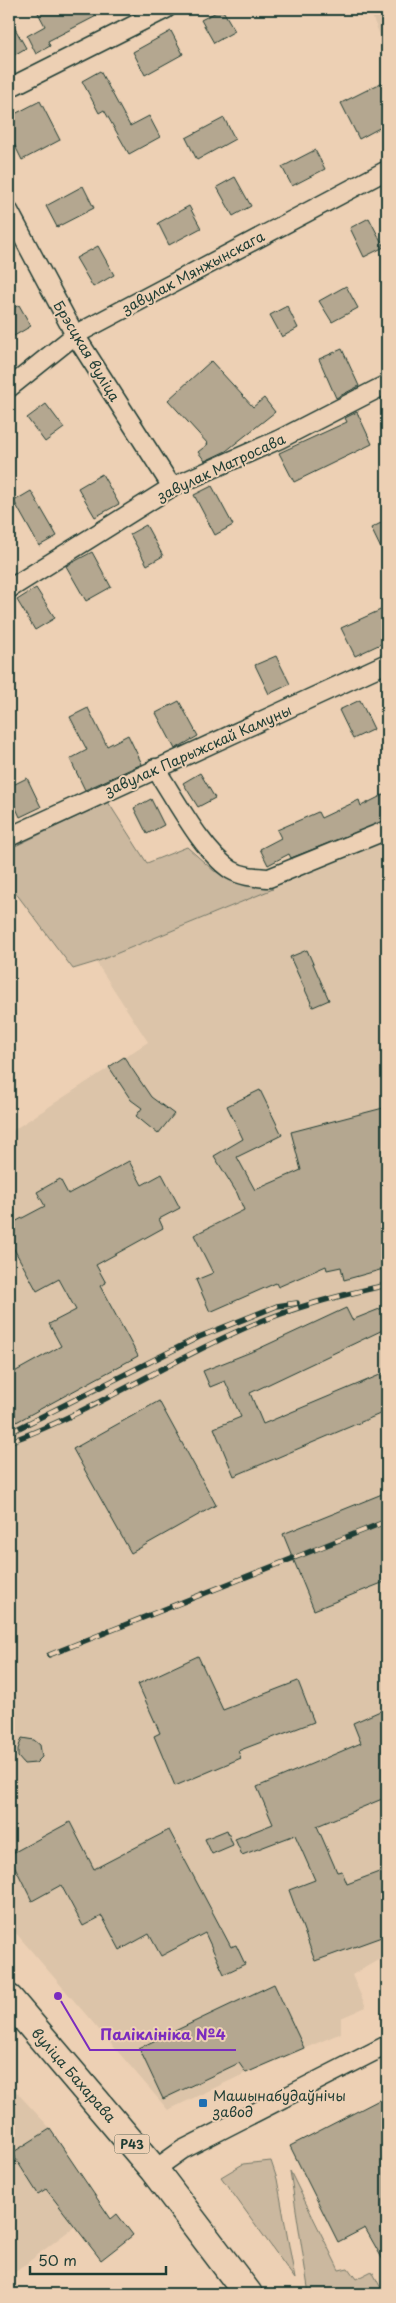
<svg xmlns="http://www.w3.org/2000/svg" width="396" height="2303" font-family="'Playpen Sans',sans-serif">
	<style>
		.built { fill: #dcc4a9 }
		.green { fill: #cbb89f; stroke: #757a6a }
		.building { fill: #b4a790; stroke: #1f3d34 }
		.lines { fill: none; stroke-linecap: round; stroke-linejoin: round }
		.minor-casing { stroke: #1f3d34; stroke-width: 21 }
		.primary-casing { stroke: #1f3d34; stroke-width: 31 }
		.minor { stroke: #edd0b4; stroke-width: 18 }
		.primary { stroke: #edd0b4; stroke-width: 28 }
		.rail-casing { stroke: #1f3d34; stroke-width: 5.5 }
		.rail { stroke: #edd0b4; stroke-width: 4; stroke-dasharray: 11; stroke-linecap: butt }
		.poi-dot { fill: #1f6fb2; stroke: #edd0b4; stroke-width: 2 }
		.labels { text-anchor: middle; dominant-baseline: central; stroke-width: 4; stroke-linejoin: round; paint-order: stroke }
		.shield { fill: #edd0b4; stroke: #5d695a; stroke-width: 1 }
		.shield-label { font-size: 12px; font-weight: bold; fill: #1f3d34 }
		.street-label { font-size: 14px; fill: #1f3d34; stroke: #edd0b4 }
		.poi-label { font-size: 14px; fill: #1f3d34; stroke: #edd0b4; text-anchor: start }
		.leader { fill: none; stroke: #7b2cbf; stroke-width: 2 }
		.callout-dot { fill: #7b2cbf; stroke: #edd0b4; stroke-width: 2 }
		.callout-label { font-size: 15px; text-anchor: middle; font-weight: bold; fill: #7b2cbf; stroke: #edd0b4; stroke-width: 4; stroke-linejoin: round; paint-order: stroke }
	</style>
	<rect width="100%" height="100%" fill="#edd0b4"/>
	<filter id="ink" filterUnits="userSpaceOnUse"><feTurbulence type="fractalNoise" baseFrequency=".02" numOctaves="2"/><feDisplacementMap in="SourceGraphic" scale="10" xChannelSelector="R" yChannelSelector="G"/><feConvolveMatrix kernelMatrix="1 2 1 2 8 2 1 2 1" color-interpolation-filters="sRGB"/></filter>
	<g filter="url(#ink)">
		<g class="built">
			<polygon points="369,9 387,9 387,52"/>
			<polygon points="387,841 387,1955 352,1975 366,2007 341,2018 341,2033 246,2073 168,2110 9,1925 9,1133 148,1042 96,962"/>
			<polygon points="9,2084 49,2127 101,2206 9,2277"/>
		</g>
		<g class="green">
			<polygon points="108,802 147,863 187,847 214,871 273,889 96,962 73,969 9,884 9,849"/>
			<polygon points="271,2161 277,2179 295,2279 221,2177 243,2164"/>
			<polygon points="290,2171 339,2270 348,2268 356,2279 372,2271 384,2294 309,2294"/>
		</g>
		<g class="building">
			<polygon points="36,9 110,9 48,41 50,46 36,54 27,36 45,26"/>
			<polygon points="222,9 235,31 214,43 201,20"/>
			<polygon points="9,18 26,48 9,58"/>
			<polygon points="171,31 183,54 145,75 133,52"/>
			<polygon points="100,71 130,126 149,116 160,137 129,154 104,110 99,113 82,81"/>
			<polygon points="383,82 387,90 387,124 359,139 341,103"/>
			<polygon points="40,101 60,140 22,160 9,134 9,117"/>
			<polygon points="224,118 235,139 197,160 186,138"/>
			<polygon points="315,150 325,169 292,186 282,167"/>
			<polygon points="235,177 251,206 233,216 217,187"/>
			<polygon points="83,186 94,208 57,227 46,206"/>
			<polygon points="189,206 201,228 169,245 158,223"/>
			<polygon points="369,218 384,247 364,257 350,228"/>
			<polygon points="98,246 114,275 93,287 76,258"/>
			<polygon points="346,286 358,308 332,322 319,301"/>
			<polygon points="19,305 31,326 9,339 9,311"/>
			<polygon points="287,306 298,328 282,337 270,315"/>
			<polygon points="342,349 359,386 336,398 319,359"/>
			<polygon points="211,361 253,407 264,398 275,412 226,451 205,461 198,452 208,444 168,400"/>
			<polygon points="46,404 64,428 45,442 27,418"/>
			<polygon points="357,412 372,444 294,482 279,453 347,422 345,418"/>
			<polygon points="102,474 119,504 95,517 78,488"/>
			<polygon points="212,486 233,525 215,535 194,495"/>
			<polygon points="31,491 57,536 39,546 14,501"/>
			<polygon points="387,520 387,561 371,528"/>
			<polygon points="146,525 163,556 147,565 130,534"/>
			<polygon points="92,552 111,587 86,601 66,566"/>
			<polygon points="36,588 55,618 35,630 17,600"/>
			<polygon points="387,607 387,641 355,656 341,628"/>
			<polygon points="276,656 290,684 269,694 255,665"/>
			<polygon points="360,700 374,729 353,739 339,710"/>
			<polygon points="179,701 198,736 175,749 156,713"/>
			<polygon points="88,708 107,746 128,735 142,764 85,790 70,759 87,750 70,717"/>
			<polygon points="200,773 215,798 198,807 183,783"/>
			<polygon points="27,778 41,807 20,817 9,793 9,787"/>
			<polygon points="387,793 387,820 291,858 289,854 268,865 260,849 281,838 277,830 318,812 321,818 359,800 361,806"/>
			<polygon points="151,799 164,825 147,834 134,808"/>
			<polygon points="307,950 329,1000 313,1007 290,957"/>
			<polygon points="124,1057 151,1097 174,1114 158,1134 136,1116 142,1108 131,1100 109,1067"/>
			<polygon points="260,1090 282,1135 237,1157 255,1190 301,1170 291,1132 387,1107 387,1268 344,1280 341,1267 327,1270 326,1266 278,1287 276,1283 210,1312 196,1280 213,1273 194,1235 244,1210 237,1193 214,1156 243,1139 227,1106"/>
			<polygon points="129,1161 142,1185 162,1174 180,1208 159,1219 163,1228 96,1265 106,1283 100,1286 138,1356 9,1426 9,1375 61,1346 49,1324 76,1310 59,1279 37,1291 9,1240 9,1225 45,1206 37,1192 60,1179 68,1194"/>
			<polygon points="387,1306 387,1328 250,1393 263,1424 387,1372 387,1411 234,1476 214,1428 241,1417 225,1381 210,1387 203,1371 256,1350 346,1308 352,1320"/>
			<polygon points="159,1401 216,1505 131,1553 73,1449"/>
			<polygon points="387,1492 387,1581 314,1610 283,1534"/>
			<polygon points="198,1656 223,1710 298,1681 314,1722 238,1751 241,1758 175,1786 154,1736 160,1733 138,1684"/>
			<polygon points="387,1708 387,1797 317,1826 337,1872 342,1871 347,1884 387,1869 387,1935 315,1961 289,1890 315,1880 295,1835 242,1855 235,1839 273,1824 257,1787 361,1743 353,1723"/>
			<polygon points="22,1738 34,1740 40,1745 42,1757 36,1763 24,1764 18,1757 18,1749"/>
			<polygon points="70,1822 94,1869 169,1830 231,1947 236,1945 245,1964 224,1974 205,1933 161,1956 149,1934 120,1950 102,1916 83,1926 61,1885 32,1901 9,1855"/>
			<polygon points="227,1830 233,1845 212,1854 205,1839"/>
			<polygon points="274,1984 304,2048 246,2073 239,2063 163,2099 139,2048"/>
			<polygon points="387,2096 387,2267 365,2228 338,2242 290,2146"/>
			<polygon points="50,2129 111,2219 117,2214 133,2235 101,2260 46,2189 38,2194 12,2153"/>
		</g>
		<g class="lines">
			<g class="minor-casing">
				<g id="minor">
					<polyline points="9,88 166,9"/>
					<polyline points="9,211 75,335 172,487"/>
					<polyline points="9,388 75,335 387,170"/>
					<polyline points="9,589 172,487 280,439 387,384"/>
					<path d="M155,768C175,798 202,851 231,870C243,877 256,877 269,878L387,830"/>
					<polyline points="9,837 387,663"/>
					<polyline points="154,2170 182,2150 387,2045"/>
				</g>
			</g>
			<g class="primary-casing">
				<polyline id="primary" points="9,1999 154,2170 248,2294"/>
			</g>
			<use href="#minor" class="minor"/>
			<use href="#primary" class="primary"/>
			<g class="rail-casing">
				<g id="rail">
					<polyline points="9,1433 199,1337 277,1306 297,1303"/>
					<path d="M9,1442C92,1412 165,1363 245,1328C293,1307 337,1296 387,1285"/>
					<polyline points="49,1655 387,1521"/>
				</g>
			</g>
			<use href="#rail" class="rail"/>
		</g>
	</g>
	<rect class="poi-dot" x="198" y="2098" width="10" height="10" rx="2.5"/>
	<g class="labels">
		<rect class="shield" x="114.5" y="2134.5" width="35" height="19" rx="4"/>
		<g class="shield-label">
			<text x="132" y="2144">Р43</text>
		</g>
		<g class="street-label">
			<text transform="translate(193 272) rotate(-28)">завулак Мянжынскага</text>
			<text transform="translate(87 351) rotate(59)">Брэсцкая вуліца</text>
			<text transform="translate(221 467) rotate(-25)">завулак Матросава</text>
			<text transform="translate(198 750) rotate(-24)">завулак Парыжскай Камуны</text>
			<text transform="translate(74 2075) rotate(49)">вуліца Бахарава</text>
		</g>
		<g class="poi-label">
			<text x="213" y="2095">Машынабудаўнічы<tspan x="213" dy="16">завод</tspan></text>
		</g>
	</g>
	<path class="leader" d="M58 1996L90 2050H236"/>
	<circle class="callout-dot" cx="58" cy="1996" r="5"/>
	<g class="callout-label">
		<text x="163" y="2040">Паліклініка №4</text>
	</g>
	<rect width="396" height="2303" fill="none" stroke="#edd0b4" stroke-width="30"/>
	<rect x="15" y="15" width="366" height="2273" fill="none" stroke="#1f3d34" stroke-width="2" filter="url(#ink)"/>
	<path d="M30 2266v8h136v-8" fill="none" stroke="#1f3d34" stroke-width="2.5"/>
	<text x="38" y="2266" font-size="15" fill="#1f3d34" stroke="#edd0b4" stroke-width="4" paint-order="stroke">50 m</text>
</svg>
